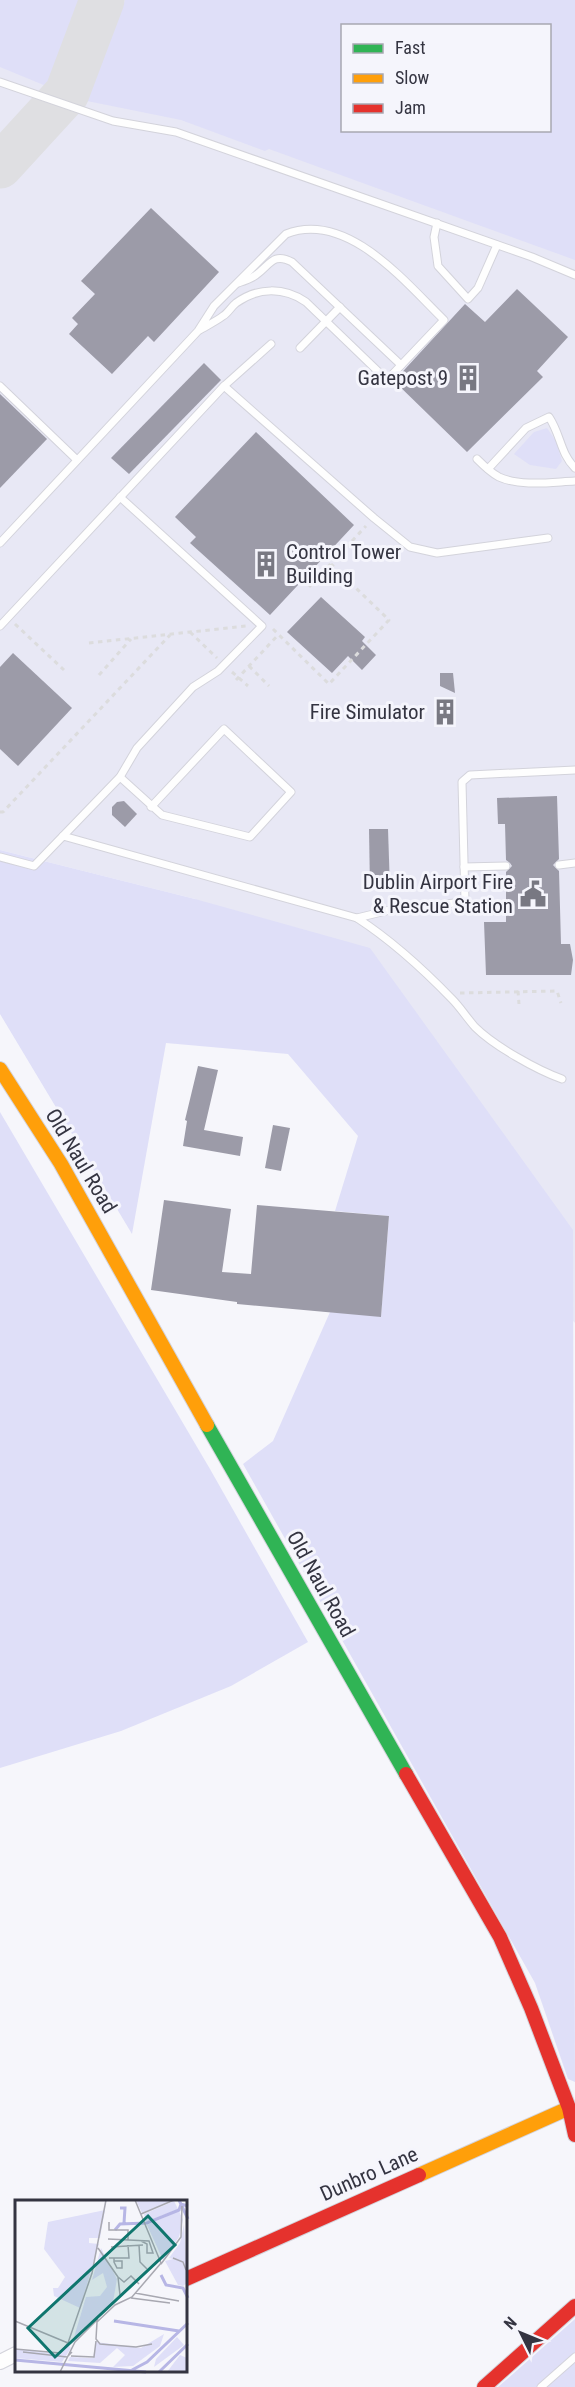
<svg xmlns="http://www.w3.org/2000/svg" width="575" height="2387" font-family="'Roboto Condensed',sans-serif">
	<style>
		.built { fill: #e8e8f5; fill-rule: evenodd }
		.green { fill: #dfdff8; fill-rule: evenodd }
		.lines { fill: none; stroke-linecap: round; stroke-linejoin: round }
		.taxiway { stroke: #dfdfe2; stroke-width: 45 }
		.building { fill: #9c9ba8 }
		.lane-casing { stroke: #d3d3db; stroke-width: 9 }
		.street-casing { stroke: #d3d3db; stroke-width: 16 }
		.fast-casing { stroke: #d3d3db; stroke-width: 16 }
		.slow-casing { stroke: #d3d3db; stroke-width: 16 }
		.jam-casing { stroke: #d3d3db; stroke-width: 16 }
		.path { stroke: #dcdcdd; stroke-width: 3; stroke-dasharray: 4.5 4.5; stroke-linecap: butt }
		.lane { stroke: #fefefe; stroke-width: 7 }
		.street { stroke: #fefefe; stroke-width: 14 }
		.fast { stroke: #30b455; stroke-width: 14 }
		.slow { stroke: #ff9f0a; stroke-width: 14 }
		.jam { stroke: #e5322d; stroke-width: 14 }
		.labels { text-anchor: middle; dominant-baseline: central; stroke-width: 6; stroke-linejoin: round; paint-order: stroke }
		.poi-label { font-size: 21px; fill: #343441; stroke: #f5f5fc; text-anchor: end }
		.street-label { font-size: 21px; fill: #343441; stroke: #f5f5fc }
		.inset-river { fill: none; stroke: #b7b6e5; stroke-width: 3 }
		.inset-road { fill: none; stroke: #a8a8b1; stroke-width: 1.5 }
		.view { fill: #0f766e; fill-opacity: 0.15; stroke: #0f766e; stroke-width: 3 }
		.inset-edge { fill: none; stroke: #343441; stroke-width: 3 }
	</style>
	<rect width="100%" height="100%" fill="#f6f6fb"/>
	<path class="built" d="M0,0H575V1323L195,899L0,850ZM342,26H550V130H342Z"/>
	<g class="green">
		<polygon points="0,0 84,0 66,52 46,86 0,67"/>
		<path d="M125,0H575V260L269,149L265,151L181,120L87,101ZM342,26H550V130H342Z"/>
		<polygon points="547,428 556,441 562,461 556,469 530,465 514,454 534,432"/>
		<polygon points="0,850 195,899 370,948 573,1230 575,2082 568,2079 535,1983 243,1464 273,1441 330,1312 381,1316 389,1216 335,1211 358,1136 288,1054 166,1043 132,1234 0,1014"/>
		<polygon points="0,1112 210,1469 308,1642 231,1686 121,1731 0,1768"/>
		<polygon points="575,2319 575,2387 498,2387"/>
	</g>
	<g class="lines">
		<polyline class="taxiway" points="0,166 67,93 102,0"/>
	</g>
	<g class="building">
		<polygon points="151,208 219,272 154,342 148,336 112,374 69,334 78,324 72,318 95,294 81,281"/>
		<polygon points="517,289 568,337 537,371 543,377 467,452 394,381 465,304 485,322"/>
		<polygon points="204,363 221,380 129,474 111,458"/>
		<polygon points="0,394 47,439 0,488"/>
		<polygon points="256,432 354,525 270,615 190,543 196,537 175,517"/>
		<polygon points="321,597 365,637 362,641 376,655 362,670 348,656 332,673 287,632"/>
		<polygon points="13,653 72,708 18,766 0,749 0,667"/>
		<polygon points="440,673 453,673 455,693 440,686"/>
		<polygon points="557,796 559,859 553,865 559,871 561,944 570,944 573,960 571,975 486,975 484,922 506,922 506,872 512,866 510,863 506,860 505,824 498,824 497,798"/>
		<polygon points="124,801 137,814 125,827 112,815 112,807 117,802"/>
		<polygon points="369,829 388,829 390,889 370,889"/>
		<polygon points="198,1066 218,1070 204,1130 243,1137 240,1156 183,1146 187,1121 185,1120"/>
		<polygon points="273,1125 290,1128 281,1171 265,1168"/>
		<polygon points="164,1200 231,1209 222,1272 251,1274 257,1205 389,1216 381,1317 237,1304 237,1302 151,1290"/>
	</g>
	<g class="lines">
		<g class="lane-casing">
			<g id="lane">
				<polyline points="0,82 113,121 176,132 532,257 575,275"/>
				<polyline points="437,223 434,237 438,266 468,299 478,288 497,245"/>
				<path d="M238,283C244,281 251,279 256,275C270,265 273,252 292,262L401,365"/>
				<polyline points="300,348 340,307"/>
				<polyline points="0,386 77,460"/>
				<polyline points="224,386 374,518 410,547 437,553 548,538"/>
				<path d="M477,459C484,466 491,473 499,477C521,487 552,482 575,481"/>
				<path d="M488,469L526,428L549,417C561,435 560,453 575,468"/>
				<path d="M0,543L198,331L214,306L286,234C347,210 405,282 444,320L387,380L306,302C284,287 258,287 236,303C231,307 228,313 223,316C215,322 206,326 198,331"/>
				<polyline points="0,626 224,386 271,344"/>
				<polyline points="120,777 162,815 250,837 291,792 224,729 151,807"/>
				<polyline points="63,836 120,777 137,748 193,687 218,671 262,626 120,497"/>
				<polyline points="0,857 34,866 63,836 357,918"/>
				<polyline points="559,865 575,863"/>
				<polyline points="464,867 506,866"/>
				<path d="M562,1079C537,1070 494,1046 475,1027C467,1018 460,1007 452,999C423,969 391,940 357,918L394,909L465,902L462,782L470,775L575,770"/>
				<polyline points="541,2387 575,2357"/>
			</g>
		</g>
		<g class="street-casing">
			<polyline id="street" points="0,2362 16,2354"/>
		</g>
		<g class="fast-casing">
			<polyline id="fast" points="207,1425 406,1774"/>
		</g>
		<g class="slow-casing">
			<g id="slow">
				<polyline points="0,1069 61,1164 207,1425"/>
				<polyline points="419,2175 569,2108"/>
			</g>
		</g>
		<g class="jam-casing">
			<g id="jam">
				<polyline points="406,1774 500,1937 531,2008 569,2108 575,2135"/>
				<polyline points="186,2279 419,2175"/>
				<polyline points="484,2387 575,2306"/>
			</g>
		</g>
		<g class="path">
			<polyline points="309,587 366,526"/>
			<polyline points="15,624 64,670"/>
			<polyline points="273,629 329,684 389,620 331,564"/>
			<polyline points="190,632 217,658"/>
			<polyline points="89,643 246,626"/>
			<polyline points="249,666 269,686"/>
			<polyline points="232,672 248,686"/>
			<polyline points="99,675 131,639"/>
			<polyline points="236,680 279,634"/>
			<polyline points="0,812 3,812 170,635"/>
			<polyline points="518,991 519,1004"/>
			<polyline points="460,993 557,991 561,1003"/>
		</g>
		<use href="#lane" class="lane"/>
		<use href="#street" class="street"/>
		<use href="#fast" class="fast"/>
		<use href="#slow" class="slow"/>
		<use href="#jam" class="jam"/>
	</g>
	<defs>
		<g id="building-bare" transform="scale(2.07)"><path d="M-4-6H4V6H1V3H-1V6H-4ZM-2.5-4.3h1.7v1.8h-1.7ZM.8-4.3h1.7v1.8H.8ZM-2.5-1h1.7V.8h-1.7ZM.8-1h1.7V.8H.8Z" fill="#787882" stroke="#f5f5fc" stroke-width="2.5" paint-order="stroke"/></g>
		<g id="civic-bare" transform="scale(2.07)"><path d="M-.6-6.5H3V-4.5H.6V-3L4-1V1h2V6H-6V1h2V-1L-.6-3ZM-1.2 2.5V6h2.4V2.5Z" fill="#787882" stroke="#f5f5fc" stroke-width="2.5" paint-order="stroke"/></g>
	</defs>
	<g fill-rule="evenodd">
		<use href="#building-bare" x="468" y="378"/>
		<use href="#building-bare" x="266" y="564"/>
		<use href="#building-bare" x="445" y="712"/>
		<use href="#civic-bare" x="533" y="894"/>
	</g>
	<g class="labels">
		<g class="poi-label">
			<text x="448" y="378">Gatepost 9</text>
			<text x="286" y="552" text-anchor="start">Control Tower<tspan x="286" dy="24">Building</tspan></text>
			<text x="425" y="712">Fire Simulator</text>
			<text x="513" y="882">Dublin Airport Fire<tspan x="513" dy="24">&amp; Rescue Station</tspan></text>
		</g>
		<g class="street-label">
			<text transform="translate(81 1161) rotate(59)">Old Naul Road</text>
			<text transform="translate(321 1584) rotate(61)">Old Naul Road</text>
			<text transform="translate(369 2174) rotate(-24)">Dunbro Lane</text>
		</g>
	</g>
	<g transform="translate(15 2200)">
		<rect width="172" height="172" fill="#f6f6fb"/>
		<path d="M121,0H158L127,13ZM159,1L163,9L131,22L129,14ZM90,10L85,38H74V43L84,44L65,108L39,96L38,88H43L50,77L29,49L33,22ZM164,11L168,20L164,37L148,60L132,25ZM169,24L172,83L168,86L163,85L150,61L158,59L154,58L165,43ZM86,48L102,79L98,102L57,144L71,97L85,96L92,87L88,73L77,80ZM149,134L145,146L118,166L98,167L110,155L102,148L85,163L53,161L55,157L78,158L81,142L126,148ZM162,137L169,145L139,167L141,159ZM53,145L56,148L47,162L0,158V149L44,154ZM165,155L172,158V172H152Z" fill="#dfdff8"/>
		<path class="inset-river" d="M164,0L173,19M105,8H110L109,23M100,30L105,24L132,23L164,10L166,4L173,6M146,75L151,85L168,88L173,98M99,121L164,131M0,160L131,172M117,170L132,162L173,123M144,172L173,144"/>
		<path class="inset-road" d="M120,0L146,63L117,97L100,105L82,122L81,139L85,144L121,147L137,144M126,14L159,0M94,22V30H113V41M93,39L134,41L138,53H132V44L126,41M124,45L125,62L132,69M96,47L128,45M83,48L103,77M94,58H114L113,45M158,58L168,62L171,70M99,61H107V68H102L99,62V58M146,64L166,37L167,6M120,93L164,101M105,95L103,77L109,82L116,76L124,84M116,98L155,103M0,121L53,143M0,149L45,153L53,143L77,73L91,0M8,152L52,157L57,152M56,156L79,157L81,141M45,172L60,142L83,119"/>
		<path class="view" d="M133,16L160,45L40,157L13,128Z"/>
		<rect width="172" height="172" class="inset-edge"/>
	</g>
	<rect x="341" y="24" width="210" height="108" fill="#f5f5fc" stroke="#a8a8b1" stroke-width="1.5"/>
	<rect x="353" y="44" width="30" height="9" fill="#30b455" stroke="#a8a8b1" stroke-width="1.5"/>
	<text x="395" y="54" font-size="18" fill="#343441">Fast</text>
	<rect x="353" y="74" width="30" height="9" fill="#ff9f0a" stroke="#a8a8b1" stroke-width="1.5"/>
	<text x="395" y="84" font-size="18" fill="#343441">Slow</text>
	<rect x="353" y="104" width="30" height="9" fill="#e5322d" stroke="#a8a8b1" stroke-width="1.5"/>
	<text x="395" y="114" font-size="18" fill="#343441">Jam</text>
	<g transform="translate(521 2333) rotate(313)" stroke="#f5f5fc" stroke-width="4.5" paint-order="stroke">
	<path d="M0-4.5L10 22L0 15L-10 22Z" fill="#343441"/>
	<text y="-9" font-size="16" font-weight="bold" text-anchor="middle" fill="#343441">N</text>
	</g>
</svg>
